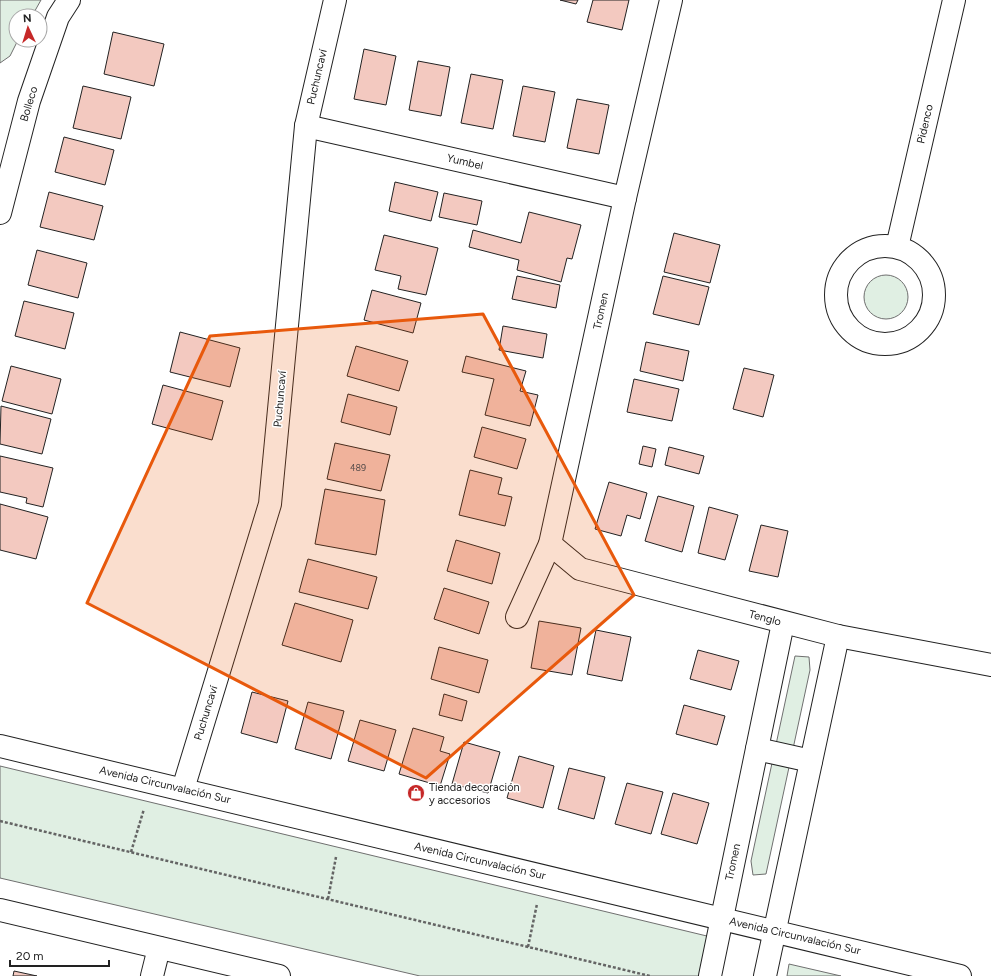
<svg xmlns="http://www.w3.org/2000/svg" width="991" height="976" font-family="Figtree,sans-serif">
	<style>
		.green { fill: #e0efe3; stroke: #6f6f6f }
		.building { fill: #f3c9c0; stroke: #222 }
		.lines { fill: none; stroke-linecap: round; stroke-linejoin: round }
		.minor-casing { stroke: #222; stroke-width: 24 }
		.major-casing { stroke: #222; stroke-width: 24 }
		.path { stroke: #646464; stroke-width: 2.5; stroke-dasharray: 3 2; stroke-linecap: butt }
		.minor { stroke: #fff; stroke-width: 22 }
		.major { stroke: #fff; stroke-width: 22 }
		.marked { fill: #e8590c; fill-opacity: 0.2; stroke: #e8590c; stroke-width: 3; stroke-linejoin: round }
		.labels { text-anchor: middle; dominant-baseline: central; stroke-width: 3; stroke-linejoin: round; paint-order: stroke }
		.number-label { font-size: 9px; fill: #564c4a }
		.street-label { font-size: 11px; fill: #222; stroke: #fff }
		.poi-label { font-size: 11px; fill: #222; stroke: #fff; text-anchor: start }
	</style>
	<rect width="100%" height="100%" fill="#fff"/>
	<g class="green">
		<polygon points="0,0 41,0 32,16 16,16 16,40 18,40 10,56 0,63"/>
		<circle cx="886" cy="297" r="22"/>
		<polygon points="795,656 809,657 810,670 766,874 753,875 751,861"/>
		<polygon points="0,766 711,937 704,976 420,976 0,878"/>
		<polygon points="789,964 841,976 787,976"/>
	</g>
	<g class="building">
		<polygon points="560,0 578,0 576,4"/>
		<polygon points="593,0 629,0 622,30 587,22"/>
		<polygon points="113,32 164,44 154,86 104,74"/>
		<polygon points="364,49 396,56 386,105 354,99"/>
		<polygon points="418,61 450,67 441,116 409,110"/>
		<polygon points="471,74 503,80 493,129 461,123"/>
		<polygon points="83,86 131,97 121,139 73,128"/>
		<polygon points="523,86 555,92 545,142 513,136"/>
		<polygon points="577,99 609,105 599,154 567,148"/>
		<polygon points="64,137 114,150 105,185 55,172"/>
		<polygon points="395,182 438,192 431,221 389,211"/>
		<polygon points="49,192 103,206 94,240 40,227"/>
		<polygon points="444,193 482,201 477,225 439,217"/>
		<polygon points="529,212 581,225 572,259 567,258 561,282 517,270 519,260 469,247 473,230 521,243"/>
		<polygon points="674,233 720,245 710,283 664,272"/>
		<polygon points="384,235 438,248 426,295 398,289 401,276 375,270"/>
		<polygon points="37,250 87,263 78,298 28,285"/>
		<polygon points="517,276 560,285 556,308 512,299"/>
		<polygon points="663,276 709,287 699,325 653,314"/>
		<polygon points="372,290 421,303 413,333 364,320"/>
		<polygon points="24,301 74,313 65,349 15,336"/>
		<polygon points="503,326 547,334 543,358 499,350"/>
		<polygon points="180,332 240,348 230,387 170,372"/>
		<polygon points="646,342 689,351 683,381 640,371"/>
		<polygon points="356,346 408,361 399,391 347,376"/>
		<polygon points="466,356 526,371 520,391 538,395 530,426 485,415 494,379 462,372"/>
		<polygon points="11,366 61,379 52,414 2,401"/>
		<polygon points="744,368 774,375 763,417 733,409"/>
		<polygon points="634,379 679,389 672,421 627,412"/>
		<polygon points="163,385 223,401 212,440 152,424"/>
		<polygon points="348,394 397,407 390,435 341,422"/>
		<polygon points="1,406 51,419 42,454 0,444"/>
		<polygon points="482,427 526,439 517,469 474,457"/>
		<polygon points="335,443 390,455 381,491 327,479"/>
		<polygon points="643,446 656,449 652,467 639,464"/>
		<polygon points="669,447 704,456 699,474 665,465"/>
		<polygon points="0,456 53,468 43,507 26,503 27,498 0,492"/>
		<polygon points="470,470 502,478 498,494 512,497 505,526 459,515"/>
		<polygon points="609,482 647,493 640,519 627,515 621,536 595,529"/>
		<polygon points="325,489 385,500 376,555 315,544"/>
		<polygon points="658,496 694,506 682,552 645,541"/>
		<polygon points="0,504 48,517 36,559 0,550"/>
		<polygon points="709,507 738,515 725,560 698,553"/>
		<polygon points="761,525 788,531 778,577 749,571"/>
		<polygon points="456,540 500,553 492,584 447,571"/>
		<polygon points="308,559 377,577 368,609 299,592"/>
		<polygon points="444,588 489,602 479,634 434,619"/>
		<polygon points="295,603 353,620 341,662 282,645"/>
		<polygon points="539,621 581,628 572,675 531,668"/>
		<polygon points="596,630 631,637 622,681 587,674"/>
		<polygon points="439,647 488,660 479,693 431,679"/>
		<polygon points="698,650 739,661 731,690 690,679"/>
		<polygon points="252,692 288,701 277,743 241,733"/>
		<polygon points="444,694 467,701 462,721 439,715"/>
		<polygon points="308,702 344,711 331,759 295,749"/>
		<polygon points="684,705 725,716 717,745 676,734"/>
		<polygon points="360,720 396,730 384,771 348,761"/>
		<polygon points="413,728 444,737 440,751 450,754 440,786 399,774"/>
		<polygon points="464,742 500,752 488,793 452,784"/>
		<polygon points="519,756 554,766 543,808 507,798"/>
		<polygon points="569,768 605,777 594,819 558,809"/>
		<polygon points="627,783 663,792 651,834 615,824"/>
		<polygon points="673,793 709,803 697,844 661,834"/>
		<polygon points="14,971 37,976 13,976"/>
	</g>
	<g class="lines">
		<g class="minor-casing">
			<g id="minor">
				<polyline points="306,126 625,198"/>
				<polyline points="0,213 29,101 58,17 69,0"/>
				<circle cx="885" cy="295" r="49"/>
				<polyline points="897,247 954,0"/>
				<polyline points="550,544 580,569 838,636 991,665"/>
				<polyline points="517,617 550,544 625,198 671,0"/>
				<polyline points="757,749 811,761"/>
				<polyline points="183,789 270,504 306,126 335,0"/>
				<polyline points="152,976 159,948"/>
				<polyline points="710,976 783,623"/>
				<polyline points="765,976 838,636"/>
			</g>
		</g>
		<g class="major-casing">
			<g id="major">
				<polyline points="0,746 960,976"/>
				<polyline points="0,910 279,976"/>
			</g>
		</g>
		<g class="path">
			<polyline points="0,821 650,976"/>
			<polyline points="131,852 144,809"/>
			<polyline points="328,899 336,857"/>
			<polyline points="528,947 537,904"/>
		</g>
		<use href="#minor" class="minor"/>
		<use href="#major" class="major"/>
	</g>
	<path class="marked" d="M483,314L634,595L426,778L87,603L210,336Z"/>
	<defs>
		<g id="shop-disc" transform="scale(0.9)"><circle r="9.5" fill="#c62828" stroke="#fff"/><path d="M-5-2.5h2.3a2.7 3.5 0 0 1 5.4 0H5L5.5 6h-11ZM-1.5-2.5h3a1.5 2.3 0 0 0-3 0Z" fill="#fff"/></g>
	</defs>
	<g fill-rule="evenodd">
		<use href="#shop-disc" x="416" y="793"/>
	</g>
	<g class="labels">
		<g class="number-label">
			<text x="358" y="467">489</text>
		</g>
		<g class="street-label">
			<text transform="translate(317 77) rotate(-77)">Puchuncaví</text>
			<text transform="translate(29 104) rotate(-73)">Bolleco</text>
			<text transform="translate(925 124) rotate(-77)">Pidenco</text>
			<text transform="translate(465 162) rotate(13)">Yumbel</text>
			<text transform="translate(601 311) rotate(-78)">Tromen</text>
			<text transform="translate(280 399) rotate(-85)">Puchuncaví</text>
			<text transform="translate(765 618) rotate(15)">Tenglo</text>
			<text transform="translate(206 713) rotate(-73)">Puchuncaví</text>
			<text transform="translate(165 785) rotate(13)">Avenida Circunvalación Sur</text>
			<text transform="translate(480 861) rotate(13)">Avenida Circunvalación Sur</text>
			<text transform="translate(733 862) rotate(-78)">Tromen</text>
			<text transform="translate(795 936) rotate(13)">Avenida Circunvalación Sur</text>
		</g>
		<g class="poi-label">
			<text x="429" y="787">Tienda decoración<tspan x="429" dy="13">y accesorios</tspan></text>
		</g>
	</g>
	<g transform="translate(28 28) rotate(356)"><circle r="19" fill="#ffffff" stroke="#a7a7a7"/>
	<path d="M0-3L7 15L0 10L-7 15Z" fill="#c62828"/>
	<text y="-6" font-size="11" font-weight="bold" text-anchor="middle" fill="#222222">N</text>
	</g>
	<path d="M10 960v6h99v-6" fill="none" stroke="#222222" stroke-width="2"/>
	<text x="16" y="960" font-size="12" fill="#222222" stroke="#ffffff" stroke-width="3" paint-order="stroke">20 m</text>
</svg>
